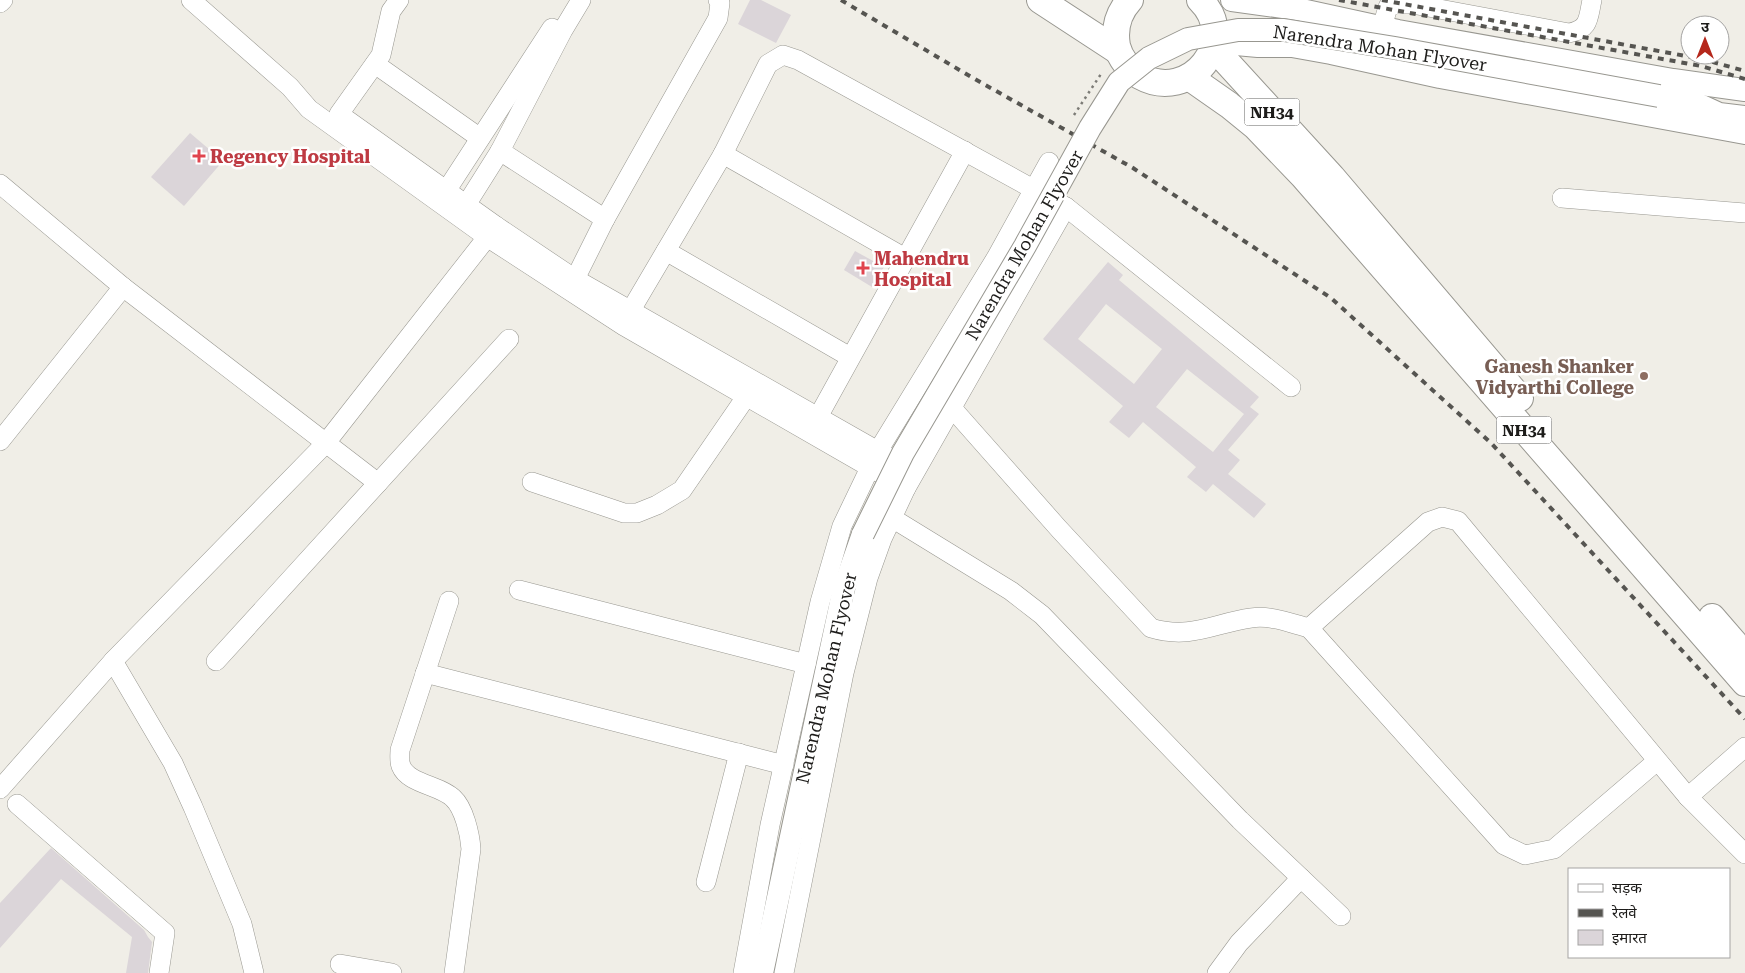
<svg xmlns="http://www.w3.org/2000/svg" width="1745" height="973" font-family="'Roboto Serif','Noto Sans Devanagari',serif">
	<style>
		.building { fill: #dbd5d9; fill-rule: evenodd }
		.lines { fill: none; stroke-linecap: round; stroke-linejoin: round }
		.minor-casing { stroke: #989790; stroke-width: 20 }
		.major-casing { stroke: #989790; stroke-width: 24 }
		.highway-casing { stroke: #989790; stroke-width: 28 }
		.path { stroke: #7c7b76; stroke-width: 2.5; stroke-dasharray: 2.5 4; stroke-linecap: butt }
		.minor { stroke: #fff; stroke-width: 19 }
		.major { stroke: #fff; stroke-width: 22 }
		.highway { stroke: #fff; stroke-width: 26 }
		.rail { stroke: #565551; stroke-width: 4; stroke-dasharray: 6 6; stroke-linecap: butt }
		.major-bridge-casing { stroke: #989790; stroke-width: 24; stroke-linecap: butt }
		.major-bridge { stroke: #fff; stroke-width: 22 }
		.health-dot { fill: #e0444e; stroke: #fff; stroke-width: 2 }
		.education-dot { fill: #8d6e63; stroke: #fff; stroke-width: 2 }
		.labels { text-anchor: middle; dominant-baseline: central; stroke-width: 5; stroke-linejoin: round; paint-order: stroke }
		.shield { fill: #fff; stroke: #61605f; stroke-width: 1 }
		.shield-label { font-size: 16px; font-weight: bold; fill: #1d1c1a }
		.street-label { font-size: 18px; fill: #1d1c1a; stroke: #fff }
		.health-label { font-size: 18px; font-weight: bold; fill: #be3a42; stroke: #fff; text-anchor: start }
		.education-label { font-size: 18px; font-weight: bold; fill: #785e54; stroke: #fff; text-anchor: end }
	</style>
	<rect width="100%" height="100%" fill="#f0eee7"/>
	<g class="building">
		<polygon points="750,0 761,0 791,15 776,43 738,24"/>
		<polygon points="190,133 223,161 184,206 151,177"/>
		<polygon points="855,251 884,267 872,287 844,270"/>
		<path d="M1108,262L1123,275L1119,280L1259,397L1250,407L1259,414L1228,450L1240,460L1228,474L1266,504L1254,518L1213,484L1206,492L1187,477L1196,467L1143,422L1129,438L1109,422L1123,406L1043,339ZM1106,304L1162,349L1134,384L1078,339ZM1187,369L1244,414L1213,452L1156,407Z"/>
		<polygon points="51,848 144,930 148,937 152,942 148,973 126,973 132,937 61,879 0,948 0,903"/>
	</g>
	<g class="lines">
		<g class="minor-casing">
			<g id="minor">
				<polyline points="191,0 290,87 309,109 487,237 624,326 906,488"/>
				<polyline points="581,0 563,30 500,151 605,219"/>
				<polyline points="0,3 3,0"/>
				<path d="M1382,27L1388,7L1396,4H1412L1569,33C1590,29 1588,18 1592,0"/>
				<polyline points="375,64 480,138"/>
				<polyline points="339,114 381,55 391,11 399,0"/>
				<polyline points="343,117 496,226 575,279 890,458"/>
				<polyline points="723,154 905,258"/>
				<polyline points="0,184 123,287 378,483"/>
				<polyline points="446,191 552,28"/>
				<polyline points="1562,198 1745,213"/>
				<polyline points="466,205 500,151"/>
				<polyline points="666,251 850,357"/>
				<polyline points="575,279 605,219 718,18 720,3 718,0"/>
				<polyline points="631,310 723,154 768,64 783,55 798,60 1066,207 1291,387"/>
				<path d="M952,408L1059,529L1151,628C1191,640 1214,623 1251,618C1271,615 1290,623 1309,628"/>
				<polyline points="818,417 965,151"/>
				<polyline points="0,441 123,287"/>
				<polyline points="532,482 624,513 637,513 657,505 682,490 746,397"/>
				<polyline points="892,518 1011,591 1042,615 1240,820 1341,916"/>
				<polyline points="519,590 806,664"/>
				<path d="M449,601L400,750C400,755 399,761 401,766C408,784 440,785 453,798C464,808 470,834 471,849L454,973"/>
				<polyline points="113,661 173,763 193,807 242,924 254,973"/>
				<polyline points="216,661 509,339"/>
				<polyline points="425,673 784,765"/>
				<polyline points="1657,761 1554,849 1525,855 1504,845 1309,628 1428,522 1442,517 1458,521 1688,797 1745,747"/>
				<polyline points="0,789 113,661 325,444 496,226"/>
				<polyline points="1688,797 1745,854"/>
				<polyline points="17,804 165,933 159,973"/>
				<polyline points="706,882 739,753"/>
				<polyline points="340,964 392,973"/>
				<polyline points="743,973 770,825 820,602 842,526 878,451 996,258 1049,162"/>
				<polyline points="784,973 844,673 868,578 882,539 906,488 1066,207"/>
				<polyline points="1217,973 1239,943 1301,878"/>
			</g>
		</g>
		<g class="major-casing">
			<g id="major">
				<polyline points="1232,0 1297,9 1398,31 1673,80 1745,90"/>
				<polyline points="1214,42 1258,46 1292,46 1331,53 1440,77 1745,133"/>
				<polyline points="1659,96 1693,102 1719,114 1745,117"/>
				<polyline points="762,973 844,588 863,534"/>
			</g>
		</g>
		<g class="highway-casing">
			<g id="highway">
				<polyline points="1040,0 1118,51"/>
				<path d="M1130,0C1118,13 1114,29 1117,46C1120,58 1129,70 1140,76C1190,104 1241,40 1200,0"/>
				<polyline points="1213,47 1332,177 1520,398"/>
				<polyline points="1189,77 1229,105 1256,127 1303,176 1745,683"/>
				<polyline points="1712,617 1745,655"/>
			</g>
		</g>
		<polyline class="path" points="1074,115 1101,74"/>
		<use href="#minor" class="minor"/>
		<use href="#major" class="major"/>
		<use href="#highway" class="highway"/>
		<g class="rail">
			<polyline points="841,0 973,78 1133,168 1331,298 1491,443 1745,719"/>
			<polyline points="1339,0 1701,66 1745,79"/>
			<polyline points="1382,0 1702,59 1745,71"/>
		</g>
		<g class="major-bridge-casing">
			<polyline id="major-bridge" points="863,534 903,453 1025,246 1090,128 1119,82 1149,58 1188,39 1238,30 1284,30 1395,48 1659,96"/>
		</g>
		<use href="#major-bridge" class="major-bridge"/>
	</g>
	<g class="health-dot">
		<path d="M196.5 148.5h5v5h5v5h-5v5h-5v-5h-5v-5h5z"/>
		<path d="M860.5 260.5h5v5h5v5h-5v5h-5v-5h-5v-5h5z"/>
	</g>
	<circle class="education-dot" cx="1644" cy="376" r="5"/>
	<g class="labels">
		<g class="shield">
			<rect x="1244.5" y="98.5" width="55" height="27" rx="4"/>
			<rect x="1496.5" y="416.5" width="55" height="27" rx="4"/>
		</g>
		<g class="shield-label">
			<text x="1272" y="112">NH34</text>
			<text x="1524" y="430">NH34</text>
		</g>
		<g class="street-label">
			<text transform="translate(1380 48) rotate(9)">Narendra Mohan Flyover</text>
			<text transform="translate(1024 245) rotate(-60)">Narendra Mohan Flyover</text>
			<text transform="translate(826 678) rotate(-77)">Narendra Mohan Flyover</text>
		</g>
		<g class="health-label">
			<text x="210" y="156">Regency Hospital</text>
			<text x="874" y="258">Mahendru<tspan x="874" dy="21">Hospital</tspan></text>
		</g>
		<g class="education-label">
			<text x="1634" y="366">Ganesh Shanker<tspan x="1634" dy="21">Vidyarthi College</tspan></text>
		</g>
	</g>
	<rect x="1568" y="868" width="162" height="90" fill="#ffffff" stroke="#a5a4a3"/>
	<rect x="1578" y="884" width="25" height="8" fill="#ffffff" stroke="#a5a4a3"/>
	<text x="1612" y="893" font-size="15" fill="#1d1c1a">सड़क</text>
	<rect x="1578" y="909" width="25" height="8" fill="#565551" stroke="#a5a4a3"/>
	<text x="1612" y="918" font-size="15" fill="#1d1c1a">रेलवे</text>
	<rect x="1578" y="930" width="25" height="15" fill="#dbd5d9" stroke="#a5a4a3"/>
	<text x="1612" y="943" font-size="15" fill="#1d1c1a">इमारत</text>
	<g transform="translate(1705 40)"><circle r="24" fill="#ffffff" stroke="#a5a4a3"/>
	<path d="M0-4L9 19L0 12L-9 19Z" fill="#b5271b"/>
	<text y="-8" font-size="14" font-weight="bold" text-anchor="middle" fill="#1d1c1a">उ</text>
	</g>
</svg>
